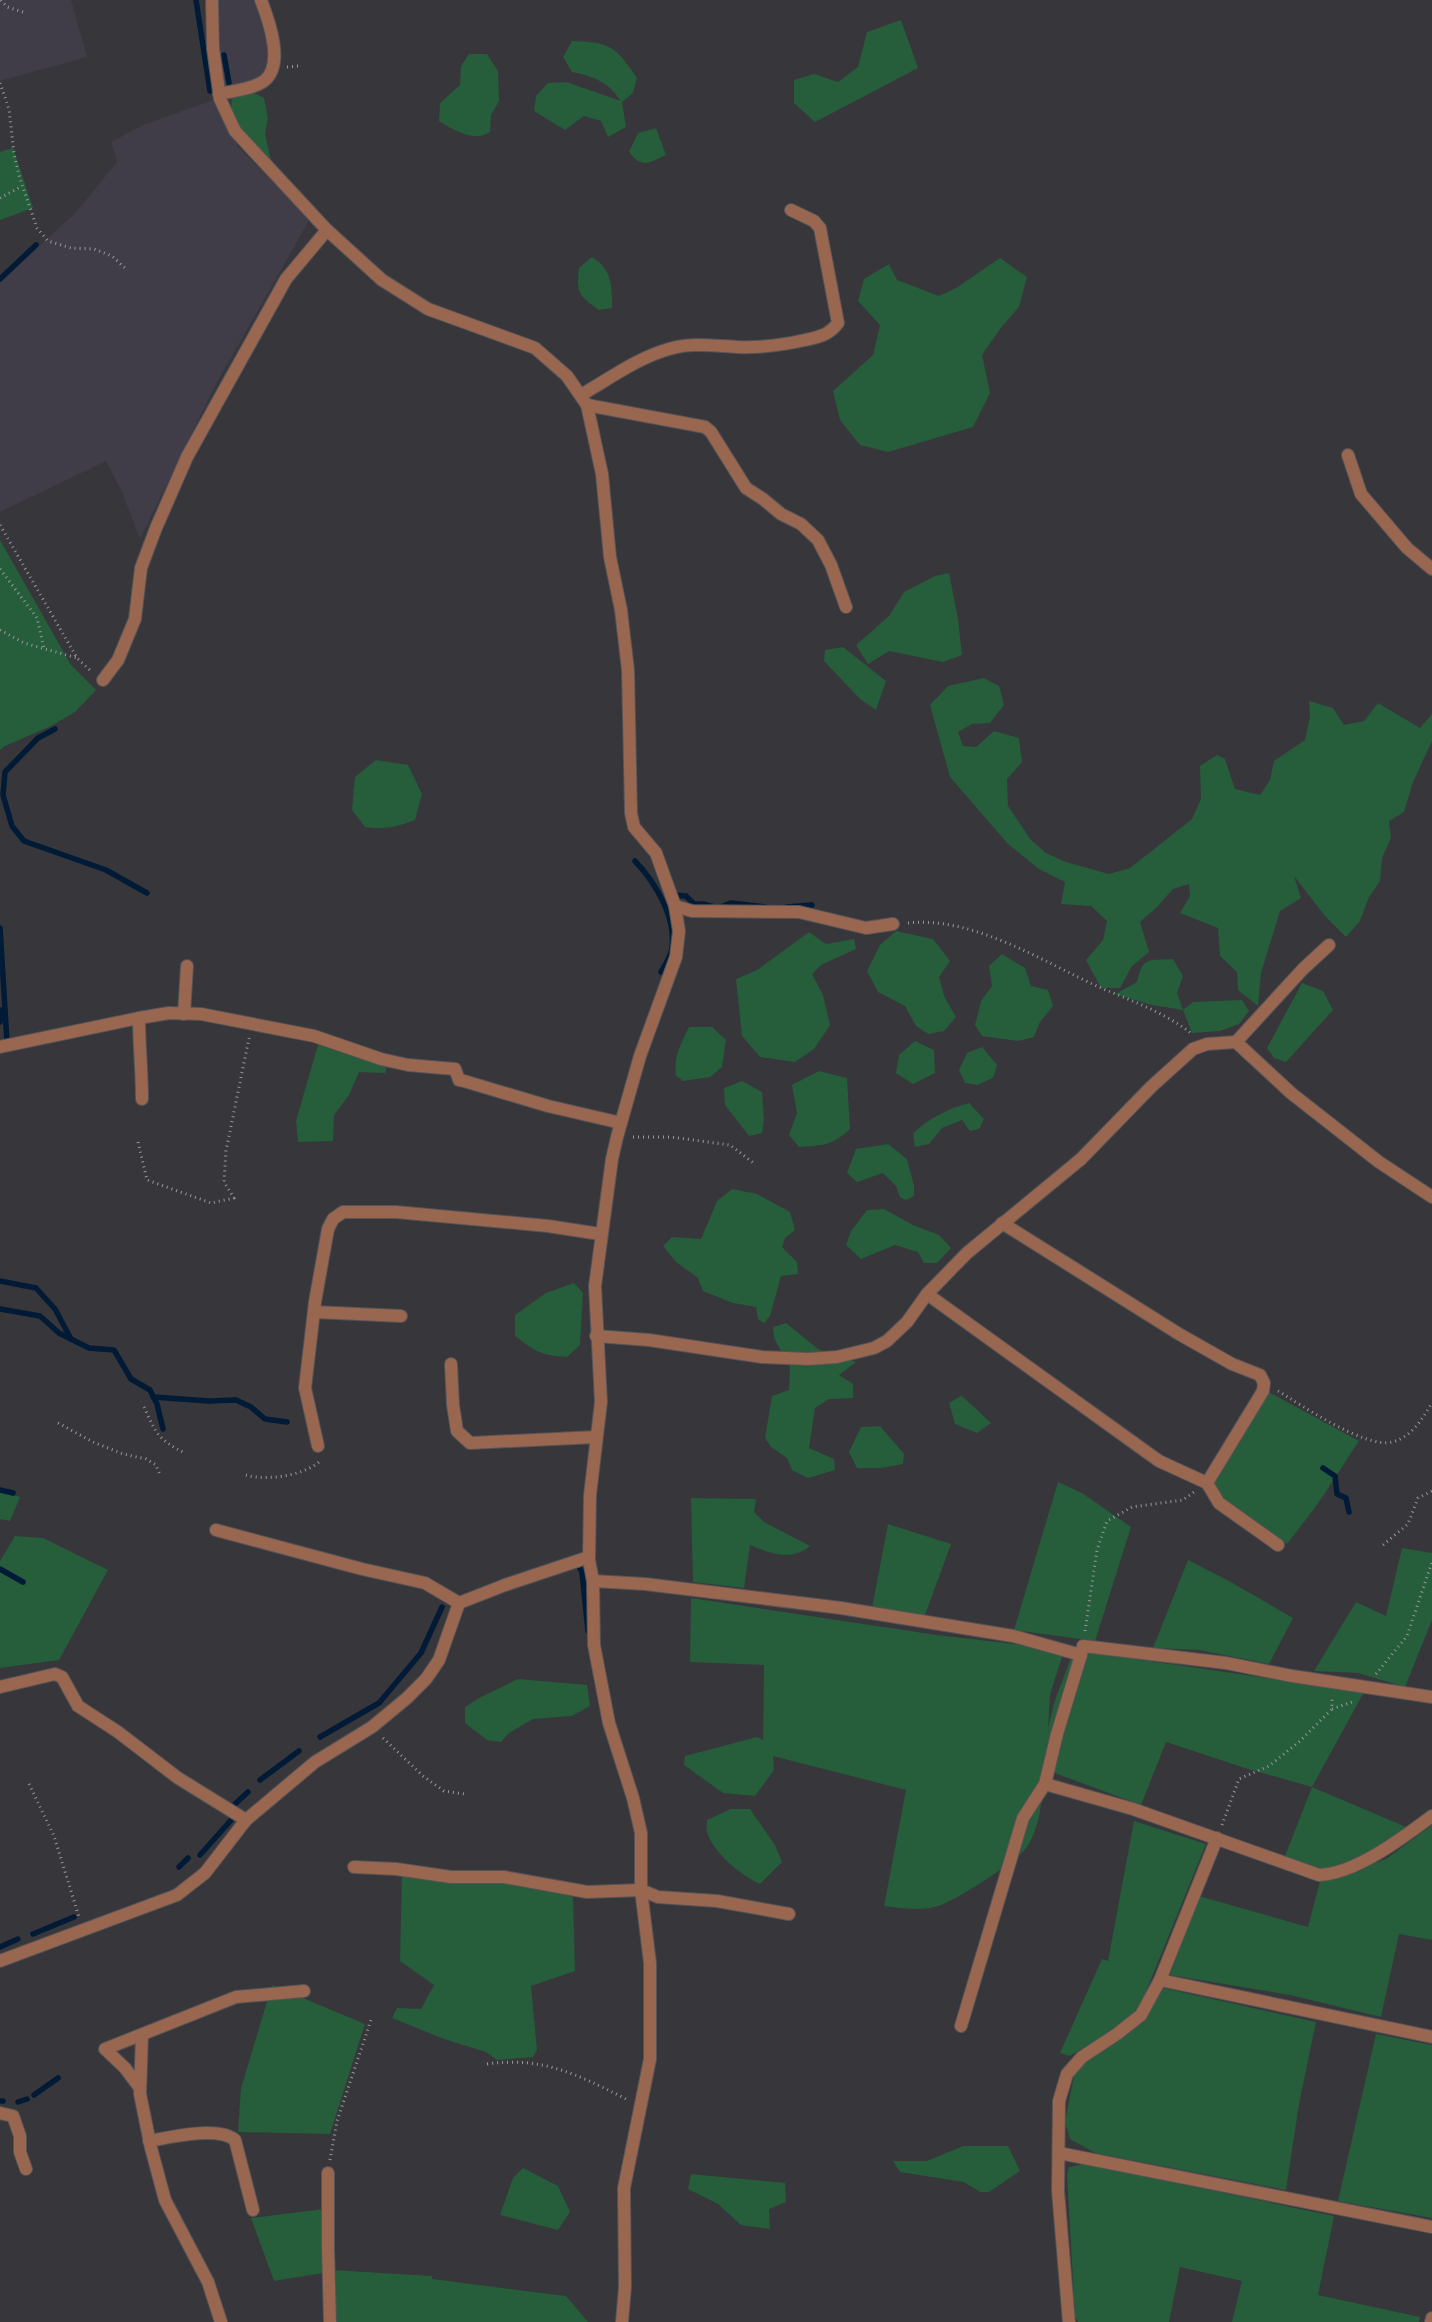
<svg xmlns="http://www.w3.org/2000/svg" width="1432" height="2322" font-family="'Times New Roman',serif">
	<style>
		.built { fill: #403c48 }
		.green { fill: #265d3a }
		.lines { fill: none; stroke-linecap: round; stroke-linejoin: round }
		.stream { stroke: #011b37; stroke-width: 5.5 }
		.minor-casing { stroke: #545358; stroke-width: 14 }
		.path { stroke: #99989c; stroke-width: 3; stroke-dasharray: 1 4; stroke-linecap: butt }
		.minor { stroke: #99664f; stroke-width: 12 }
	</style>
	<rect width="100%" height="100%" fill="#37363b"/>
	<g class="built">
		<polygon points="0,0 71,0 87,57 0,81"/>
		<polygon points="219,0 255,0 270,54 268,68 260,80 226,88 220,63"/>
		<polygon points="216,99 238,147 310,219 216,384 140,539 122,492 106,461 0,512 0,282 76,212 117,162 111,142 143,125"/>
	</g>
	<g class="green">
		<polygon points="901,20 918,68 815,122 794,103 794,80 814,74 838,82 858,67 867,32"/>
		<path d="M572,41C611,42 616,47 637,78L633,93L622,102L626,127L608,137L601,121L584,116L565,130L534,111L536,96L548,83L566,82L621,101C607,81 595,77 572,72L563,57Z"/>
		<path d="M469,54H487L498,71L499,101L491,115L490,132C474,143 454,130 439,121L440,103L460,85L461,66Z"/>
		<path d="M248,90L264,98L268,118L265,134L271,160L258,163C238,152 229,119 232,97Z"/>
		<path d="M656,128L666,155C649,163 642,169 629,152L638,133Z"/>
		<polygon points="13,148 33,208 0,220 0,152"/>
		<path d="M592,257C612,269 612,286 612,308L599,310C579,296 576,293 579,268Z"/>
		<polygon points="1000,258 1027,277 1019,307 1000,329 982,355 990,393 973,427 888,452 860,445 840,420 833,391 873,355 880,325 858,301 864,279 889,264 897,280 939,296 956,288"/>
		<polygon points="0,540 71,665 96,690 75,712 51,726 5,746 0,750"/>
		<polygon points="949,573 958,619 962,655 943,662 889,651 868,664 856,645 889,616 904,592 935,576"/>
		<polygon points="843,647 886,681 876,710 860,699 824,661 825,650"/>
		<polygon points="984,678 999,686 1004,705 990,723 972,724 958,732 963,746 976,747 994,731 1019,738 1022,762 1007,779 1008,806 1031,840 1046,853 1066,862 1109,874 1130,868 1192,819 1201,799 1200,766 1217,755 1225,759 1235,789 1260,795 1270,780 1274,761 1305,740 1310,716 1309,701 1333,708 1344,725 1364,721 1378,703 1420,728 1432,714 1432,741 1413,782 1404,812 1389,821 1391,838 1382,858 1380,881 1369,897 1360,921 1346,937 1325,916 1294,876 1301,898 1280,911 1261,973 1258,1006 1238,990 1237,972 1220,956 1218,928 1180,913 1190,896 1189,884 1173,889 1158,906 1140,922 1149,952 1132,966 1120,988 1101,988 1086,960 1103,940 1107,921 1091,906 1061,904 1065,882 1039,869 1008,844 950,777 930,705 948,686"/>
		<path d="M376,760L408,765L422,794L415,820C397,827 384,830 365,827L352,810L355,777Z"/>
		<polygon points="896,931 933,939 950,961 939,977 944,996 956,1017 944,1031 928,1034 916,1026 905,1006 878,992 867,971 880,945"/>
		<polygon points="809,932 826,944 854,939 856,949 821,965 812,974 823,995 830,1025 814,1049 795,1062 760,1057 742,1036 736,979 757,970"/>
		<polygon points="1002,954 1025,968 1031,986 1048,990 1053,1006 1040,1022 1034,1037 1018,1041 982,1036 975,1025 981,1001 992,986 989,966"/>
		<path d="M1173,959L1183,976L1177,993L1183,1010L1193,1002L1242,1000L1249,1011L1239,1024L1220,1031L1192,1033L1183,1010L1152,1005L1115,994L1137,982C1143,955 1149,961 1173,959Z"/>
		<polygon points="1302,983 1323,991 1333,1010 1286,1062 1274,1058 1267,1048"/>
		<path d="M689,1027H712L726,1040L722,1067L710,1077L683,1081L676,1076C673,1058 681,1043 689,1027Z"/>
		<polygon points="915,1041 934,1050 935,1073 913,1084 896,1073 899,1055"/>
		<polygon points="318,1045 354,1047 388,1062 385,1073 359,1072 349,1095 334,1115 333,1141 298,1142 296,1121"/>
		<polygon points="982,1047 997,1065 993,1078 977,1085 965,1083 959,1070 967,1053"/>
		<path d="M819,1071L847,1078L850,1129C833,1145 822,1146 799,1147L789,1135L797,1113L792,1085Z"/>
		<polygon points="742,1081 762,1092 764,1120 762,1133 749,1136 725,1105 724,1088"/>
		<path d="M969,1103L984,1119L979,1129L970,1131L962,1120L942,1128L929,1144L915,1147L913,1133C930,1118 947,1109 969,1103Z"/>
		<polygon points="888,1144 907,1159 914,1186 914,1196 906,1200 900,1197 896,1186 883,1173 857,1182 847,1173 856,1149"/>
		<polygon points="732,1189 757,1194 790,1212 795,1230 785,1238 782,1247 797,1262 798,1274 781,1276 770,1316 764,1323 758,1319 756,1307 733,1303 703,1291 698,1278 676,1262 663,1246 672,1237 701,1239 717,1201"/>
		<polygon points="884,1209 913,1225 939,1235 951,1248 937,1263 924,1263 918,1252 895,1245 861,1259 846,1245 851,1231 867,1210"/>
		<path d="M574,1283L583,1293L580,1345L567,1357C540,1355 536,1352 515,1336V1315L546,1293Z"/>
		<polygon points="786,1323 818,1349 856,1362 839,1375 853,1384 853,1398 829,1399 815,1408 809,1448 834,1459 835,1470 808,1478 792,1470 787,1458 771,1447 765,1438 772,1396 789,1390 790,1367 774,1338 773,1327"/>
		<polygon points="1263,1389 1359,1441 1317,1505 1287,1544 1206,1487"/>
		<polygon points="961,1396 962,1396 991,1423 977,1433 955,1424 949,1403"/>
		<polygon points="880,1426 904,1454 903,1464 881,1468 857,1468 849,1452 861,1427"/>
		<polygon points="1058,1482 1082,1493 1131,1527 1095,1641 1014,1630"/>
		<polygon points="0,1492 20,1497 10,1521 0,1519"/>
		<path d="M691,1498L756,1499L754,1512L764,1522L810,1546C791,1562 770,1553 750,1545L744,1588L693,1582Z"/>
		<polygon points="888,1524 951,1544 925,1615 872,1608"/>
		<polygon points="15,1536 43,1538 108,1570 59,1660 0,1668 0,1561"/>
		<polygon points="1402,1548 1432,1553 1432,1620 1405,1687 1358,1673 1314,1671 1356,1602 1386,1616"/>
		<polygon points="1188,1560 1229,1581 1293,1618 1269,1664 1199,1650 1153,1648"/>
		<path d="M691,1598L937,1635L1064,1650L1050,1695L1048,1728L1055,1700L1074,1650L1364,1692L1312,1787L1406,1827L1375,1850L1321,1872L1285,1856L1312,1787L1245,1768L1166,1742L1141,1805L1044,1769C1042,1796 1042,1823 1027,1847C1018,1861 958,1899 941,1905C925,1912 902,1908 884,1906L906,1790L773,1756L774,1770L755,1796L723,1793L684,1765L685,1756L757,1737L763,1740L764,1665L690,1662Z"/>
		<polygon points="518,1679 587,1685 590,1706 572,1716 533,1719 509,1733 501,1742 487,1740 465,1723 465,1707 481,1697"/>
		<path d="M731,1809H750L775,1845L782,1862L760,1884C742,1876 713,1853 707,1832C706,1829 707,1824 707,1820Z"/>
		<polygon points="1134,1821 1206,1844 1136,2016 1070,2056 1060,2053 1102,1959 1108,1961"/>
		<polygon points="1432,1825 1432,1940 1399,1934 1381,2017 1290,1995 1170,1975 1199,1896 1308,1927 1320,1881 1386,1859"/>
		<polygon points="402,1872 514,1880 573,1897 575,1971 531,1986 537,2050 533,2057 497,2060 486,2052 444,2039 392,2018 397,2008 421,2009 434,1985 400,1961"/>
		<polygon points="272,1985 365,2024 330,2134 238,2132 241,2088"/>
		<polygon points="1163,1988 1316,2022 1299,2104 1286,2190 1095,2153 1070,2139 1065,2122 1075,2070 1144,2021"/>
		<polygon points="1376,2034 1432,2045 1432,2218 1338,2201"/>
		<polygon points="963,2146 1008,2146 1020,2171 989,2192 980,2192 964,2182 900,2172 893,2161 927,2161"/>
		<polygon points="1084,2164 1334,2216 1318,2295 1420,2317 1419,2322 1232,2322 1242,2281 1180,2267 1169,2322 1078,2322 1075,2316 1067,2175 1069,2167"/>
		<polygon points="523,2168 558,2186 570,2212 558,2230 500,2215 513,2178"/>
		<polygon points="691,2174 785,2183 786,2202 769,2209 770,2229 741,2225 718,2204 688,2189"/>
		<polygon points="324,2209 323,2273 274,2281 251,2218"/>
		<polygon points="333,2270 432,2276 432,2279 566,2296 588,2322 335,2322"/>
	</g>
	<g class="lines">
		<g class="stream">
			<polyline points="196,0 210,91"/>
			<polyline points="224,55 229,83"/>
			<polyline points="0,279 36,245"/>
			<polyline points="55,729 38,738 5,772 3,795 12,826 24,841 106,870 147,893"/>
			<path d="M635,861C655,882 676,917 672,947C672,955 665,965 661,972"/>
			<polyline points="672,895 686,896 694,904 703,904 718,908 731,903 765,907"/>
			<polyline points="787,907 812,905"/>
			<polyline points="0,928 7,1042 11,1041"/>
			<polyline points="0,1022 1,1010"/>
			<polyline points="0,1281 36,1288 55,1309 71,1339"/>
			<polyline points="0,1309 40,1316 59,1333 89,1348 114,1350 131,1379 150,1390 157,1404 163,1429"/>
			<polyline points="153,1397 209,1401 236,1400 251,1407 265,1419 287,1422"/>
			<polyline points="1323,1468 1335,1476 1337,1494 1346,1498 1349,1512"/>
			<polyline points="0,1490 13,1493"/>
			<polyline points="577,1562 582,1572 588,1631"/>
			<polyline points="0,1569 23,1582"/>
			<polyline points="320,1737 379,1703 421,1653 442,1607"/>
			<polyline points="260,1780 299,1751"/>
			<polyline points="235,1804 248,1792"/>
			<polyline points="200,1855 232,1819"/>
			<polyline points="179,1867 188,1858"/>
			<polyline points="33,1934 74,1917"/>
			<polyline points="0,1947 18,1939"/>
			<polyline points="34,2095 58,2078"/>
			<polyline points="0,2101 3,2101"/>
			<polyline points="18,2102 27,2099"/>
		</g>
		<g class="minor-casing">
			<g id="minor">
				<polyline points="212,0 213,48 220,99 235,131 327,230 382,280 428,309 535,348 567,376 587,405 602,474 610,557 621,610 628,670 631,813 634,827 656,853 675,906 679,931 676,957 640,1056 617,1137 612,1159 595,1286 601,1402 590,1495 589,1560 593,1581 594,1645 609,1723 633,1798 641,1833 641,1890 650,1963 650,2059 624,2188 625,2287 622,2322"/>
				<path d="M219,94C233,91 253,89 264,81C285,65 269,21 261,0"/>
				<path d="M581,395C609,379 637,358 669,349C692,342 714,346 737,347C760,348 783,345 805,340C819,337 829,335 838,323L820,228L814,221L791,210"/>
				<polyline points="587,405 705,427 711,432 746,488 763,499 781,514 801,524 818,540 831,565 846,607"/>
				<polyline points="1348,455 1361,494 1407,548 1432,569"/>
				<polyline points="103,680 118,660 135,619 141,568 156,528 187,457 286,279 327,230"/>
				<polyline points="675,906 692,911 799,912 866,928 893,924"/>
				<polyline points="184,1014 187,966"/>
				<path d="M139,1018C139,1045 142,1071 142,1099"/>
				<polyline points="1236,1042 1291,1093 1379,1162 1432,1197"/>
				<polyline points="0,1047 139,1018 169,1013 201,1014 314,1036 381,1059 408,1065 455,1069 459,1080 464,1081 548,1106 621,1123"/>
				<polyline points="1002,1223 1179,1334 1232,1364 1260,1375 1264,1383 1263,1391 1207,1483"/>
				<polyline points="927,1294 1159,1461 1207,1483 1219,1503 1278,1545"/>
				<polyline points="314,1312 401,1316"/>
				<polyline points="596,1336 649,1340 762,1357 808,1359 837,1357 874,1348 887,1341 907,1322 927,1294 967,1253 1081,1159 1151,1087 1193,1049 1207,1044 1236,1042 1303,969 1329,945"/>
				<polyline points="451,1364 453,1405 457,1431 470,1443 596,1437"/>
				<polyline points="318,1446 305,1388 315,1302 328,1229 333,1219 343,1212 396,1212 548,1226 600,1234"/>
				<polyline points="216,1530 362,1569 425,1583 459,1603"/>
				<polyline points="593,1581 645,1584 841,1608 1013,1636 1081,1655 1083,1646 1226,1663 1292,1676 1432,1697"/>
				<polyline points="0,1687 55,1674 62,1677 78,1706 118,1732 178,1778 246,1820"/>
				<path d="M1045,1784L1133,1809L1319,1875C1355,1874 1404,1837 1432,1816"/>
				<polyline points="354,1867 396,1869 451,1877 504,1877 587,1892 641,1890 658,1897 717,1901 789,1914"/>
				<polyline points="0,1961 177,1895 205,1873 246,1820 315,1762 372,1727 407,1698 426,1679 439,1660 459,1603 505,1585 589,1557"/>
				<polyline points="1160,1980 1432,2037"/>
				<polyline points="961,2026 1023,1818 1045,1784 1057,1734 1081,1655"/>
				<polyline points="142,2035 140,2094 151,2148 165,2200 208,2282 221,2322"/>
				<polyline points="140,2088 125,2068 105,2049 236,1997 304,1991"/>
				<polyline points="0,2113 13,2116 20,2136 20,2152 26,2169"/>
				<path d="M149,2141C171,2137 218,2126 235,2140L253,2210"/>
				<polyline points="1059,2153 1432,2227"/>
				<polyline points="328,2173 328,2248 330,2322"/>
				<polyline points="1069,2322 1058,2191 1059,2101 1067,2074 1082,2057 1117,2034 1141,2015 1160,1980 1217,1838"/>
				<polyline points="1431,2322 1432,2318"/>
			</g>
		</g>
		<g class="path">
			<polyline points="1,0 7,7 26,13"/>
			<polyline points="287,67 298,66"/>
			<polyline points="0,83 9,109 14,154 20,179 37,228 48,241 71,248 94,249 112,256 125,268"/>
			<polyline points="0,198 22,186"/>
			<polyline points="0,525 77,658 92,672"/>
			<polyline points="0,569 37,618 44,648"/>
			<polyline points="0,630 24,643 77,658"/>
			<path d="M908,923C974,916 1043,962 1101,988C1132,1001 1166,1013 1192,1034"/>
			<polyline points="633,1137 671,1137 730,1145 755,1164"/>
			<polyline points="138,1142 147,1180 211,1203 234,1198 224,1182 226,1151 249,1038"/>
			<path d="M1278,1391C1301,1405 1366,1449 1392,1442C1412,1437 1422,1419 1432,1403"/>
			<path d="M144,1407C156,1433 158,1440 185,1453"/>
			<polyline points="58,1423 93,1442 123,1454 146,1459 156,1465 160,1475"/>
			<path d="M246,1475C265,1481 303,1476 319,1462"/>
			<polyline points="1383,1545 1408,1524 1418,1498 1432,1491"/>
			<polyline points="1085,1631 1097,1550 1107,1521 1132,1507 1183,1500 1194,1492"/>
			<polyline points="1376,1674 1407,1636 1432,1562"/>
			<polyline points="1332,1709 1355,1701"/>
			<polyline points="383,1738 423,1776 444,1791 464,1794"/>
			<polyline points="29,1784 54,1836 79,1917"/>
			<polyline points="1222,1825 1239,1779 1269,1766 1300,1741 1332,1709 1332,1697"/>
			<path d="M487,2064C543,2056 578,2075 626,2099"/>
			<polyline points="330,2160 337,2121 372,2017"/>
		</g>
		<use href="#minor" class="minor"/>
	</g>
</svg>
